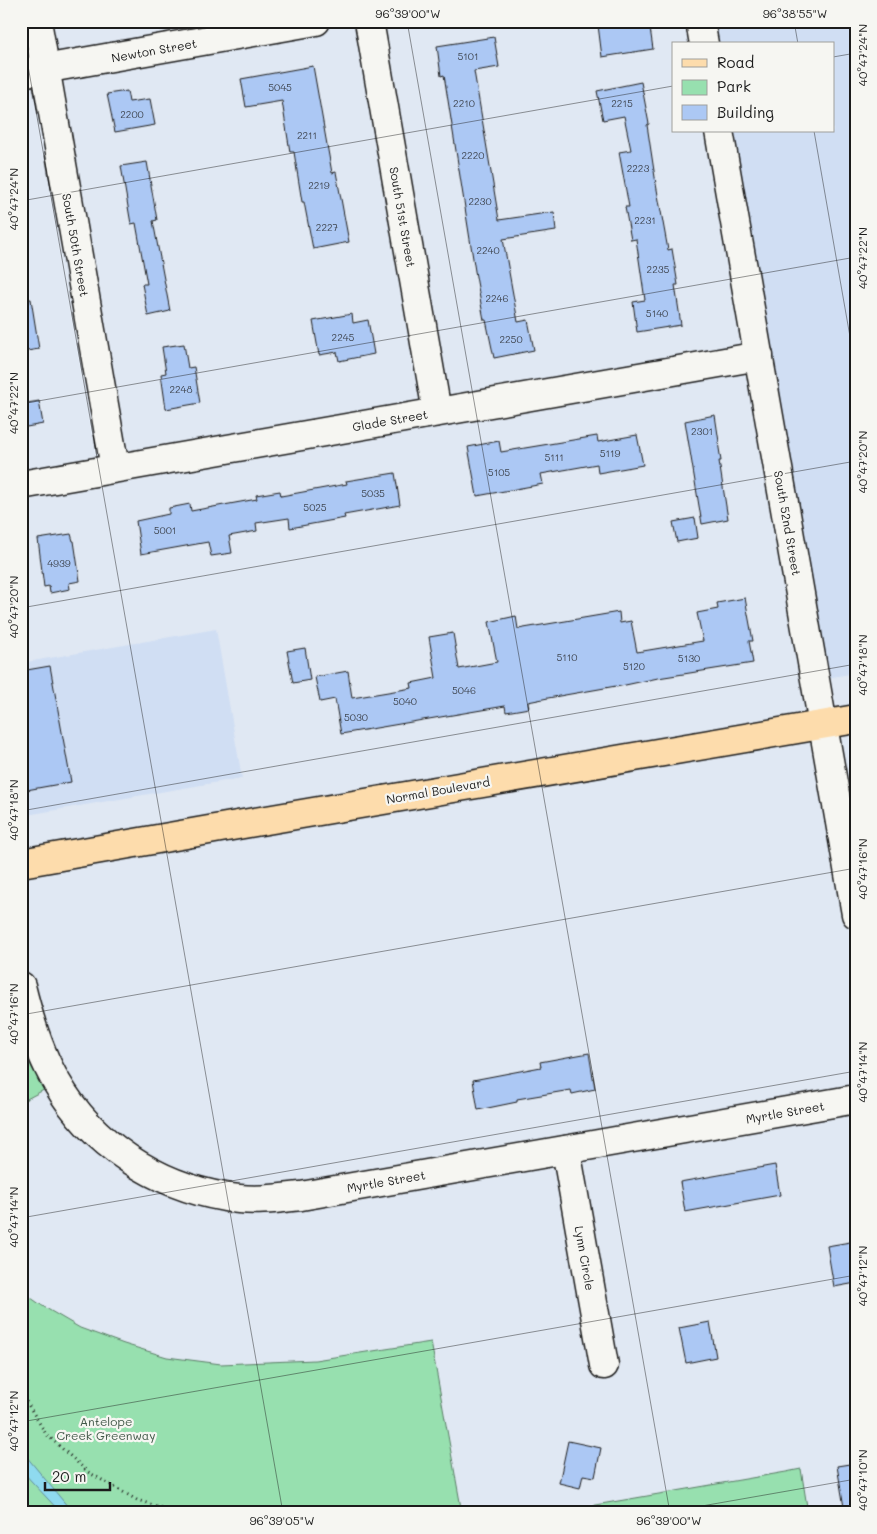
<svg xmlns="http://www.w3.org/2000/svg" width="877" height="1534" font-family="Mali,sans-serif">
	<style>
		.built { fill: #d0def3 }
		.green { fill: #97e0af; stroke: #5a7e66 }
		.water { fill: #8fdaef; stroke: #618e9b }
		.building { fill: #acc8f4; stroke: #1c1c1c }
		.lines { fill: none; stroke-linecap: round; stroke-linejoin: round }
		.minor-casing { stroke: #1c1c1c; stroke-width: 31 }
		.major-casing { stroke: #1c1c1c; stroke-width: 31 }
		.path { stroke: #1c1c1c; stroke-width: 3; stroke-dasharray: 1 4; stroke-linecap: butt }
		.minor { stroke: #f6f6f2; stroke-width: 28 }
		.major { stroke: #fddcac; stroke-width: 28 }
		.ticks { fill: none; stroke: #1c1c1c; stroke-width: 1; stroke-opacity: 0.45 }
		.labels { text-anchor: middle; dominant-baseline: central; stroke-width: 4.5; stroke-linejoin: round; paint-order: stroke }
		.number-label { font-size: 10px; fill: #404752 }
		.street-label { font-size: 12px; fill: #1c1c1c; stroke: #f6f6f2 }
		.park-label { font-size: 12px; fill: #415748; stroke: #f6f6f2 }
		.neatline { fill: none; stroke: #1c1c1c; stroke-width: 2 }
		.ticks-label { font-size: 12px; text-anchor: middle; fill: #1c1c1c }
	</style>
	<rect width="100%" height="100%" fill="#e0e8f3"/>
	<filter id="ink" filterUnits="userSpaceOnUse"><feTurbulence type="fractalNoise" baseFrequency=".02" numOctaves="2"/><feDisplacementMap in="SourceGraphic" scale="10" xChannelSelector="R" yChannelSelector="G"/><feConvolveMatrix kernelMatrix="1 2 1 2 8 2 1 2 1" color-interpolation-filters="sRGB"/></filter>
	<g filter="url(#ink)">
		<g class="built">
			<polygon points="700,21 856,21 856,673 814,680 719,131 833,131 833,44 704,44"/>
			<polygon points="216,629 242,778 21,816 21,663"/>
		</g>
		<g class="green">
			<polygon points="44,1057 57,1083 21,1102 21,1066"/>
			<polygon points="21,1291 44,1307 80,1328 124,1344 167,1357 221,1364 315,1360 431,1342 462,1513 21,1513"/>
			<polygon points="801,1469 808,1513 549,1513 786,1472"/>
		</g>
		<polygon class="water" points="21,1450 73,1513 61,1513 21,1470"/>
		<g class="building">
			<polygon points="624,21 649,21 653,49 602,57 598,25"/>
			<polygon points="494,37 499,67 474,71 499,220 554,212 556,231 503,239 518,322 528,320 534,350 494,358 486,320 484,320 475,271 444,75 441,76 437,46"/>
			<polygon points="313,66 332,173 336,172 349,242 313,249 304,202 302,202 294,152 290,152 282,101 246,107 241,79"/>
			<polygon points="641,82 649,124 647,125 656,184 668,250 672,249 678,285 675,285 681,325 637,332 633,302 645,300 636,239 631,240 625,207 629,207 619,152 631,150 624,116 603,120 597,91"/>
			<polygon points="127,91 129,102 150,99 155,125 115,132 107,94"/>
			<polygon points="147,162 157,220 153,221 170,311 148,316 142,284 147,284 136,223 131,224 121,166"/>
			<polygon points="21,299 31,299 39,349 21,352"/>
			<polygon points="352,314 353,323 368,320 374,354 339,361 337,352 319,355 313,321"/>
			<polygon points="184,344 188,368 194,367 200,403 166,409 161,374 166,373 162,347"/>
			<polygon points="39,401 43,424 21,428 21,404"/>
			<polygon points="715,415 719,442 718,442 721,461 719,461 728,519 702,524 685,421"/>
			<polygon points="637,435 643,465 598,473 597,464 541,474 543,484 477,496 468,447 499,441 501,452 597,436 598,442"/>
			<polygon points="395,473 400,505 344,515 345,518 290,528 289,518 256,523 257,531 229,536 232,553 211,556 208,542 141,554 136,521 169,514 169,508 190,504 191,511 257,499 256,495 280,491 281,496 347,484 346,481"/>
			<polygon points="695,518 698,538 677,542 673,522"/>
			<polygon points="71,534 73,541 74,541 80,581 69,583 70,589 50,593 49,586 44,587 38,539"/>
			<polygon points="745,598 753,641 749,641 753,663 658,678 616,687 616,686 548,698 528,702 529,708 506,712 505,706 341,734 335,699 320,702 315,677 348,671 352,698 412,688 411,683 436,678 429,637 453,633 459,669 497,662 489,622 516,616 518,629 619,612 620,623 631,621 637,652 703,641 697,613 718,609 717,603"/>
			<polygon points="305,648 310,680 293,683 287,651"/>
			<polygon points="50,666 71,782 21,791 21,671"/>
			<polygon points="589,1053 595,1089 572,1094 571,1090 517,1099 517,1102 478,1110 473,1080 541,1067 540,1062"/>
			<polygon points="775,1165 780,1195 685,1212 680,1182"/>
			<polygon points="856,1241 856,1283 834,1287 827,1246"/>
			<polygon points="710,1322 716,1357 686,1363 679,1328"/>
			<polygon points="568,1441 601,1448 595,1477 583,1475 580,1488 559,1483"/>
			<polygon points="856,1463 856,1513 845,1513 837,1466"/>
		</g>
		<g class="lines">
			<g class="minor-casing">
				<g id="minor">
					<polyline points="37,21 115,468"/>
					<polyline points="369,21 437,412"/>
					<polyline points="700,21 704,44"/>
					<polyline points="21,73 316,21"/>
					<polyline points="719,131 856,914"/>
					<polyline points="21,485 759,356"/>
					<path d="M21,986C29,1019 39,1053 57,1083C92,1144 156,1185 225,1197C250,1202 276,1199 301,1196L856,1099"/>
					<polyline points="566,1150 604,1365"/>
				</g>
			</g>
			<g class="major-casing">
				<polyline id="major" points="21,863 249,823 856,719"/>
			</g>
			<g class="path">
				<polyline points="21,1393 46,1434 88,1472 137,1500 180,1513"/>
				<polyline points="615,1513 636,1511 647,1513"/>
			</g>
			<use href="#minor" class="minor"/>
			<use href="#major" class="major"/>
		</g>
	</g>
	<path class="ticks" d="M407,21L670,1513M794,21L798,44M21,26L283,1513M833,57L856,53M814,131L856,371M21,201L673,86M21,404L856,257M21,608L856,461M21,811L856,664M21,1015L856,868M21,1218L856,1071M21,1422L856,1275M662,1513L856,1479"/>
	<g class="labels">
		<g class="number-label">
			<text x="468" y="56">5101</text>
			<text x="280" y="87">5045</text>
			<text x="464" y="103">2210</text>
			<text x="622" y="103">2215</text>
			<text x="132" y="114">2200</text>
			<text x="307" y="135">2211</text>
			<text x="473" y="155">2220</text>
			<text x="638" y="168">2223</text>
			<text x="319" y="185">2219</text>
			<text x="480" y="201">2230</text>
			<text x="645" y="220">2231</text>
			<text x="327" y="227">2227</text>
			<text x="488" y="250">2240</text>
			<text x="658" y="269">2235</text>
			<text x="497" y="298">2246</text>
			<text x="657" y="313">5140</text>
			<text x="343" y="337">2245</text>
			<text x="511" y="339">2250</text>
			<text x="181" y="389">2248</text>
			<text x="702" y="431">2301</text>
			<text x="610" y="453">5119</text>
			<text x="554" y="457">5111</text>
			<text x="499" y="472">5105</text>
			<text x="373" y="493">5035</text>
			<text x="315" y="507">5025</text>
			<text x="165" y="530">5001</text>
			<text x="59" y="563">4939</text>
			<text x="567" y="657">5110</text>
			<text x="689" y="658">5130</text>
			<text x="634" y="666">5120</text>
			<text x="464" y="690">5046</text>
			<text x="405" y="701">5040</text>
			<text x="356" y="717">5030</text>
		</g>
		<g class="street-label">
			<text transform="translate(154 50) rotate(-10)">Newton Street</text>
			<text transform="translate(403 217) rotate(80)">South 51st Street</text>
			<text transform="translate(76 245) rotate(80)">South 50th Street</text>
			<text transform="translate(390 420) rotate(-10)">Glade Street</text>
			<text transform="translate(788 523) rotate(80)">South 52nd Street</text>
			<text transform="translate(438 790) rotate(-10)">Normal Boulevard</text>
			<text transform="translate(785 1112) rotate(-10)">Myrtle Street</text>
			<text transform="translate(386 1181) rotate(-10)">Myrtle Street</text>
			<text transform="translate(585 1258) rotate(80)">Lynn Circle</text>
		</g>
		<g class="park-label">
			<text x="106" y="1421">Antelope<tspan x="106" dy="14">Creek Greenway</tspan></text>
		</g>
	</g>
	<rect width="877" height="1534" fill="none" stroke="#f6f6f2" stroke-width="55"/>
	<rect x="672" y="42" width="162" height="90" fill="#f6f6f2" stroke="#9f9f9c"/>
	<rect x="682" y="59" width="25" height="8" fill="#fddcac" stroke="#9f9f9c"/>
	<text x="717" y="68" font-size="15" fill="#1c1c1c">Road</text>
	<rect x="682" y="80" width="25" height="15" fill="#97e0af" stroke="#9f9f9c"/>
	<text x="717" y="92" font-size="15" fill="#1c1c1c">Park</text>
	<rect x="682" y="105" width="25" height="15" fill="#acc8f4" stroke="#9f9f9c"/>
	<text x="717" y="118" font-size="15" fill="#1c1c1c">Building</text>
	<path d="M45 1482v8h65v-8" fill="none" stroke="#1c1c1c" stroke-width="2.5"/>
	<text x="52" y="1482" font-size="15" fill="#1c1c1c" stroke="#f6f6f2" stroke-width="4" paint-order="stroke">20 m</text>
	<rect x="28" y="28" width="822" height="1478" class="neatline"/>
	<g class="ticks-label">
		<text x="408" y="18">96°39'00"W</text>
		<text x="795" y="18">96°38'55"W</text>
		<text transform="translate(863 55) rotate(-90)" y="4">40°47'24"N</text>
		<text transform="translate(14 199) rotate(-90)" y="4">40°47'24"N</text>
		<text transform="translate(863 258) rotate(-90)" y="4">40°47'22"N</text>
		<text transform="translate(14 403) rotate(-90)" y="4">40°47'22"N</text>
		<text transform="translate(863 462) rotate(-90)" y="4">40°47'20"N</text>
		<text transform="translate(14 607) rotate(-90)" y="4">40°47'20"N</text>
		<text transform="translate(863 665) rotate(-90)" y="4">40°47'18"N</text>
		<text transform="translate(14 810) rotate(-90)" y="4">40°47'18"N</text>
		<text transform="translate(863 869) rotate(-90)" y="4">40°47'16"N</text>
		<text transform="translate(14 1014) rotate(-90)" y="4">40°47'16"N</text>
		<text transform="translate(863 1072) rotate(-90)" y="4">40°47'14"N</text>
		<text transform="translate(14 1217) rotate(-90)" y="4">40°47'14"N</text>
		<text transform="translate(863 1276) rotate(-90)" y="4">40°47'12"N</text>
		<text transform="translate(14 1421) rotate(-90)" y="4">40°47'12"N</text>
		<text transform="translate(863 1480) rotate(-90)" y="4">40°47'10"N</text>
		<text x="282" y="1525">96°39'05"W</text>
		<text x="669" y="1525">96°39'00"W</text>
	</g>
</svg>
